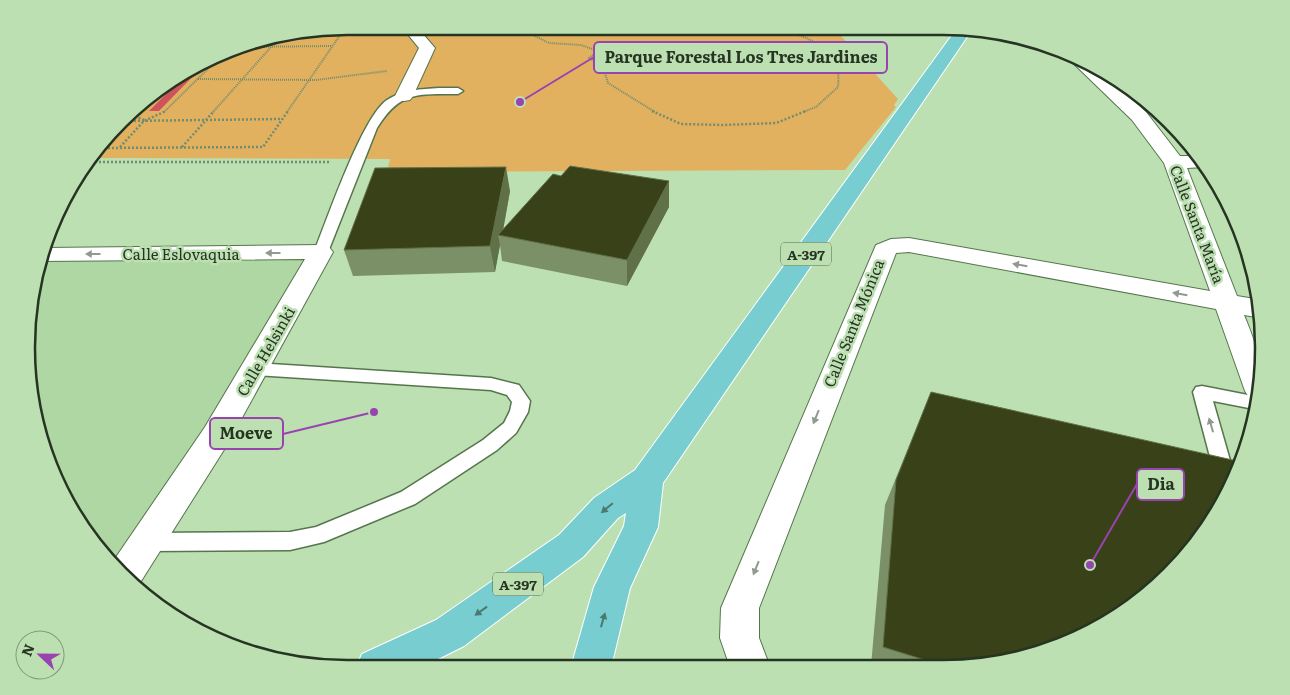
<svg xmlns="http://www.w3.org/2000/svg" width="1290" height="695" font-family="Literata,serif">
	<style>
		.built { fill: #afd7a3 }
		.green { fill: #e2b160 }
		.water { fill: #ce545c }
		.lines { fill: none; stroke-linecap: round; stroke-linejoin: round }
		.service-casing { stroke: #56754d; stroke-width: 3 }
		.minor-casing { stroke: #56754d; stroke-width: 2 }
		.primary-casing { stroke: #fff; stroke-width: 2 }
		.path-far1 { stroke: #738c6c; stroke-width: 2; stroke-dasharray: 1 1; stroke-linecap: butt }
		.path { stroke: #738c6c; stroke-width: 2.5; stroke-dasharray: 2 2; stroke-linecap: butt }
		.service { fill: #fff; fill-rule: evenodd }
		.minor { fill: #fff; fill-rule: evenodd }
		.primary { fill: #77cdd0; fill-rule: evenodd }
		.wall { fill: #7b9066 }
		.shaded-wall { fill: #617147 }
		.building { fill: #394119; stroke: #617147 }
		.oneway { fill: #929a90 }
		.oneway2 { fill: #4a7970 }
		.labels { text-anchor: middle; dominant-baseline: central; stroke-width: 5; stroke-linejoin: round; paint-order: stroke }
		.shield { fill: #bde0b3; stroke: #53684e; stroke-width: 1 }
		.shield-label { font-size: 14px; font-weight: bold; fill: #263422 }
		.street-label { font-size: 15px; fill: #263422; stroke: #bde0b3 }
		.rim { fill: none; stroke: #263422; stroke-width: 2.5 }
		.leader { fill: none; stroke: #9943b0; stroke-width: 2 }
		.callout-dot { fill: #9943b0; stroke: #bde0b3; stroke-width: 2 }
		.callout { fill: #bde0b3; stroke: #9943b0; stroke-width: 2 }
		.callout-label { font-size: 16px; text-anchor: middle; font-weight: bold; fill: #263422 }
	</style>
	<rect width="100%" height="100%" fill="#bde0b3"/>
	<polygon class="built" points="321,252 122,572 106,560 51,471 27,369 37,265 42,255"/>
	<polygon class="green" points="348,26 833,27 898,99 894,105 896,107 845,170 387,172 390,159 91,158 152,93 244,43"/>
	<polygon class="water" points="205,64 159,111 149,111 184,76"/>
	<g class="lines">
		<g class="service-casing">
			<g id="service">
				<path d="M439,88H458L463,91L458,94C417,94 400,91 377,128L328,252L326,255H316L314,252C327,220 362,117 387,100C402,90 421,89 439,88Z"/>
				<polygon points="255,363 491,378 519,385 530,401 528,412 516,433 497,450 415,504 324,542 290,550 147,551 140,549 137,542 140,535 147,533 290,532 316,527 401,492 483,440 504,423 510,411 512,402 507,395 491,390 255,375 249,373 247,369 249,365"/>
				<polygon points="1202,386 1258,397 1254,409 1213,401 1233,471 1231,478 1224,480 1217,478 1214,472 1193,392 1196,387"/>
			</g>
		</g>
		<g class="minor-casing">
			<g id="minor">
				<polygon points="401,26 416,26 435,48 413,96 410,100 404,101 398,100 395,96 419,48"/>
				<path d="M1072,56L1095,66L1146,112L1180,156H1199L1205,167L1187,168L1237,296L1255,299L1256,317L1244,315C1255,342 1267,371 1257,401L1250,399L1245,391L1216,309L909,252L896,253L759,608V638L770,667H730L720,638L721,608L876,245L891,239L909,238L1210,291L1164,163L1132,120L1072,62L1070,59Z"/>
				<polygon points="321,245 329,247 333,252 227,445 138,586 112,563 205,427 305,259 39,261 45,248"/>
			</g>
		</g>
		<g class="primary-casing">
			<polygon id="primary" points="958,27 973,28 663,483 658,527 630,588 611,667 571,667 594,587 624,526 626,513 618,518 583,557 464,646 420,668 356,668 362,654 436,620 559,535 594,498 635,470"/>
		</g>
		<g class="path-far1">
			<polyline points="488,26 569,33 668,32 687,27"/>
			<path d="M696,27C738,36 777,20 816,43C835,54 840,66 838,87L816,107L803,112"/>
			<polyline points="521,29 549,43 581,45 598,51 589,58 603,67 608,83 655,112"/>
			<polyline points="482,34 485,26"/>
			<polyline points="238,47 332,46"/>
			<polyline points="198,79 316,80 387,71"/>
			<polyline points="138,112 168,84"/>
			<polyline points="164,112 221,56"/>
			<polyline points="213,112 279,38"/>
			<polyline points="287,112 345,28 337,28"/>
		</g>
		<g class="path">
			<polyline points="139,111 134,116 144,120"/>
			<polyline points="652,111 681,124 723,125 776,123 806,111"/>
			<polyline points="126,121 281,119"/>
			<polyline points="120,147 144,121 166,111"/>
			<polyline points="182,147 214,111"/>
			<polyline points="100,148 263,147 288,111"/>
			<polyline points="87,162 329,162"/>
		</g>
		<use href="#service" class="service"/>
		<use href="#minor" class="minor"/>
		<use href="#primary" class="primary"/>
	</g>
	<g class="wall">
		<polygon points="510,191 503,230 669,207 627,286 502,261 500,245 495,272 353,276 344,250"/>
		<polygon points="931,392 984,666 871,666 885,505"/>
	</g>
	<g class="shaded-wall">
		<polygon points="506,167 510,191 502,236 498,235 500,245 495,272 490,246"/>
		<polygon points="669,181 669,207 627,286 627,260"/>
	</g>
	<g class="building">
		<polygon points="570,166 669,181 627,260 498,235 553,174 561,176"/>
		<polygon points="506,167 490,246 344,250 375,168"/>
		<polygon points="931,392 1237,461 1221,508 1184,560 1121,615 1046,652 984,666 944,666 883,647 896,480"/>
	</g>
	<defs><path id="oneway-solid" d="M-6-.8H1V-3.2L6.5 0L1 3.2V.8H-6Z" transform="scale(1.25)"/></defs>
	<g class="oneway">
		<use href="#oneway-solid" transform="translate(273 253) rotate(180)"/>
		<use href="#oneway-solid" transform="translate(93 254) rotate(180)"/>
		<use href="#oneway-solid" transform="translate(1020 265) rotate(-170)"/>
		<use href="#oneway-solid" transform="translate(1180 294) rotate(-170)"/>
		<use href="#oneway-solid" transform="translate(816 417) rotate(112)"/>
		<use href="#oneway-solid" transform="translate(1211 425) rotate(-106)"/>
		<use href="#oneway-solid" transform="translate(756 568) rotate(112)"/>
	</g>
	<g class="oneway2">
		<use href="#oneway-solid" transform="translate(607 508) rotate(140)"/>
		<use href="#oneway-solid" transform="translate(481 611) rotate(144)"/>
		<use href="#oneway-solid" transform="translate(603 620) rotate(-74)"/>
	</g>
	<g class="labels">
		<g class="shield">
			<rect x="781" y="242.5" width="50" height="23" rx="4"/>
			<rect x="493" y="572.5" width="50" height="23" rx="4"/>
		</g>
		<g class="shield-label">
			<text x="806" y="254">A-397</text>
			<text x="518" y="584">A-397</text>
		</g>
		<g class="street-label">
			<text transform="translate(1198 224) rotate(69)">Calle Santa María</text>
			<text x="181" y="253">Calle Eslovaquia</text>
			<text transform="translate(853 323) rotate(-68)">Calle Santa Mónica</text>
			<text transform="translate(265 351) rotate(-60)">Calle Helsinki</text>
		</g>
	</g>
	<path d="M0 0H1290V695H0ZM347 35H943A312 312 0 0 1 1255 347V348A312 312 0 0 1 943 660H347A312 312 0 0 1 35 348V347A312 312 0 0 1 347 35Z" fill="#bde0b3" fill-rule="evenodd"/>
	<path class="rim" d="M347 35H943A312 312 0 0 1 1255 347V348A312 312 0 0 1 943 660H347A312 312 0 0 1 35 348V347A312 312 0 0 1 347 35Z"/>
	<path class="leader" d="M520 102L594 57M374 412L283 434M1090 565L1137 484"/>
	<g class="callout-dot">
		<circle cx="520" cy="102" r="5"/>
		<circle cx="374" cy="412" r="5"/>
		<circle cx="1090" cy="565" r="5"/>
	</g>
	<g class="callout">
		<rect x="594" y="42" width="293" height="31" rx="5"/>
		<rect x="210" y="418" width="73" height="31" rx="5"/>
		<rect x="1137" y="469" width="47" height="31" rx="5"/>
	</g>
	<g class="callout-label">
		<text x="741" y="63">Parque Forestal Los Tres Jardines</text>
		<text x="246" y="439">Moeve</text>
		<text x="1161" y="490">Dia</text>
	</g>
	<g transform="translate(40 655) rotate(292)"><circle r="24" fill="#bde0b3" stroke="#819b79"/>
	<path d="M0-4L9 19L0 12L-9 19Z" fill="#9943b0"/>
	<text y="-8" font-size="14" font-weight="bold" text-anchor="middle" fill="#263422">N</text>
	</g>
</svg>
